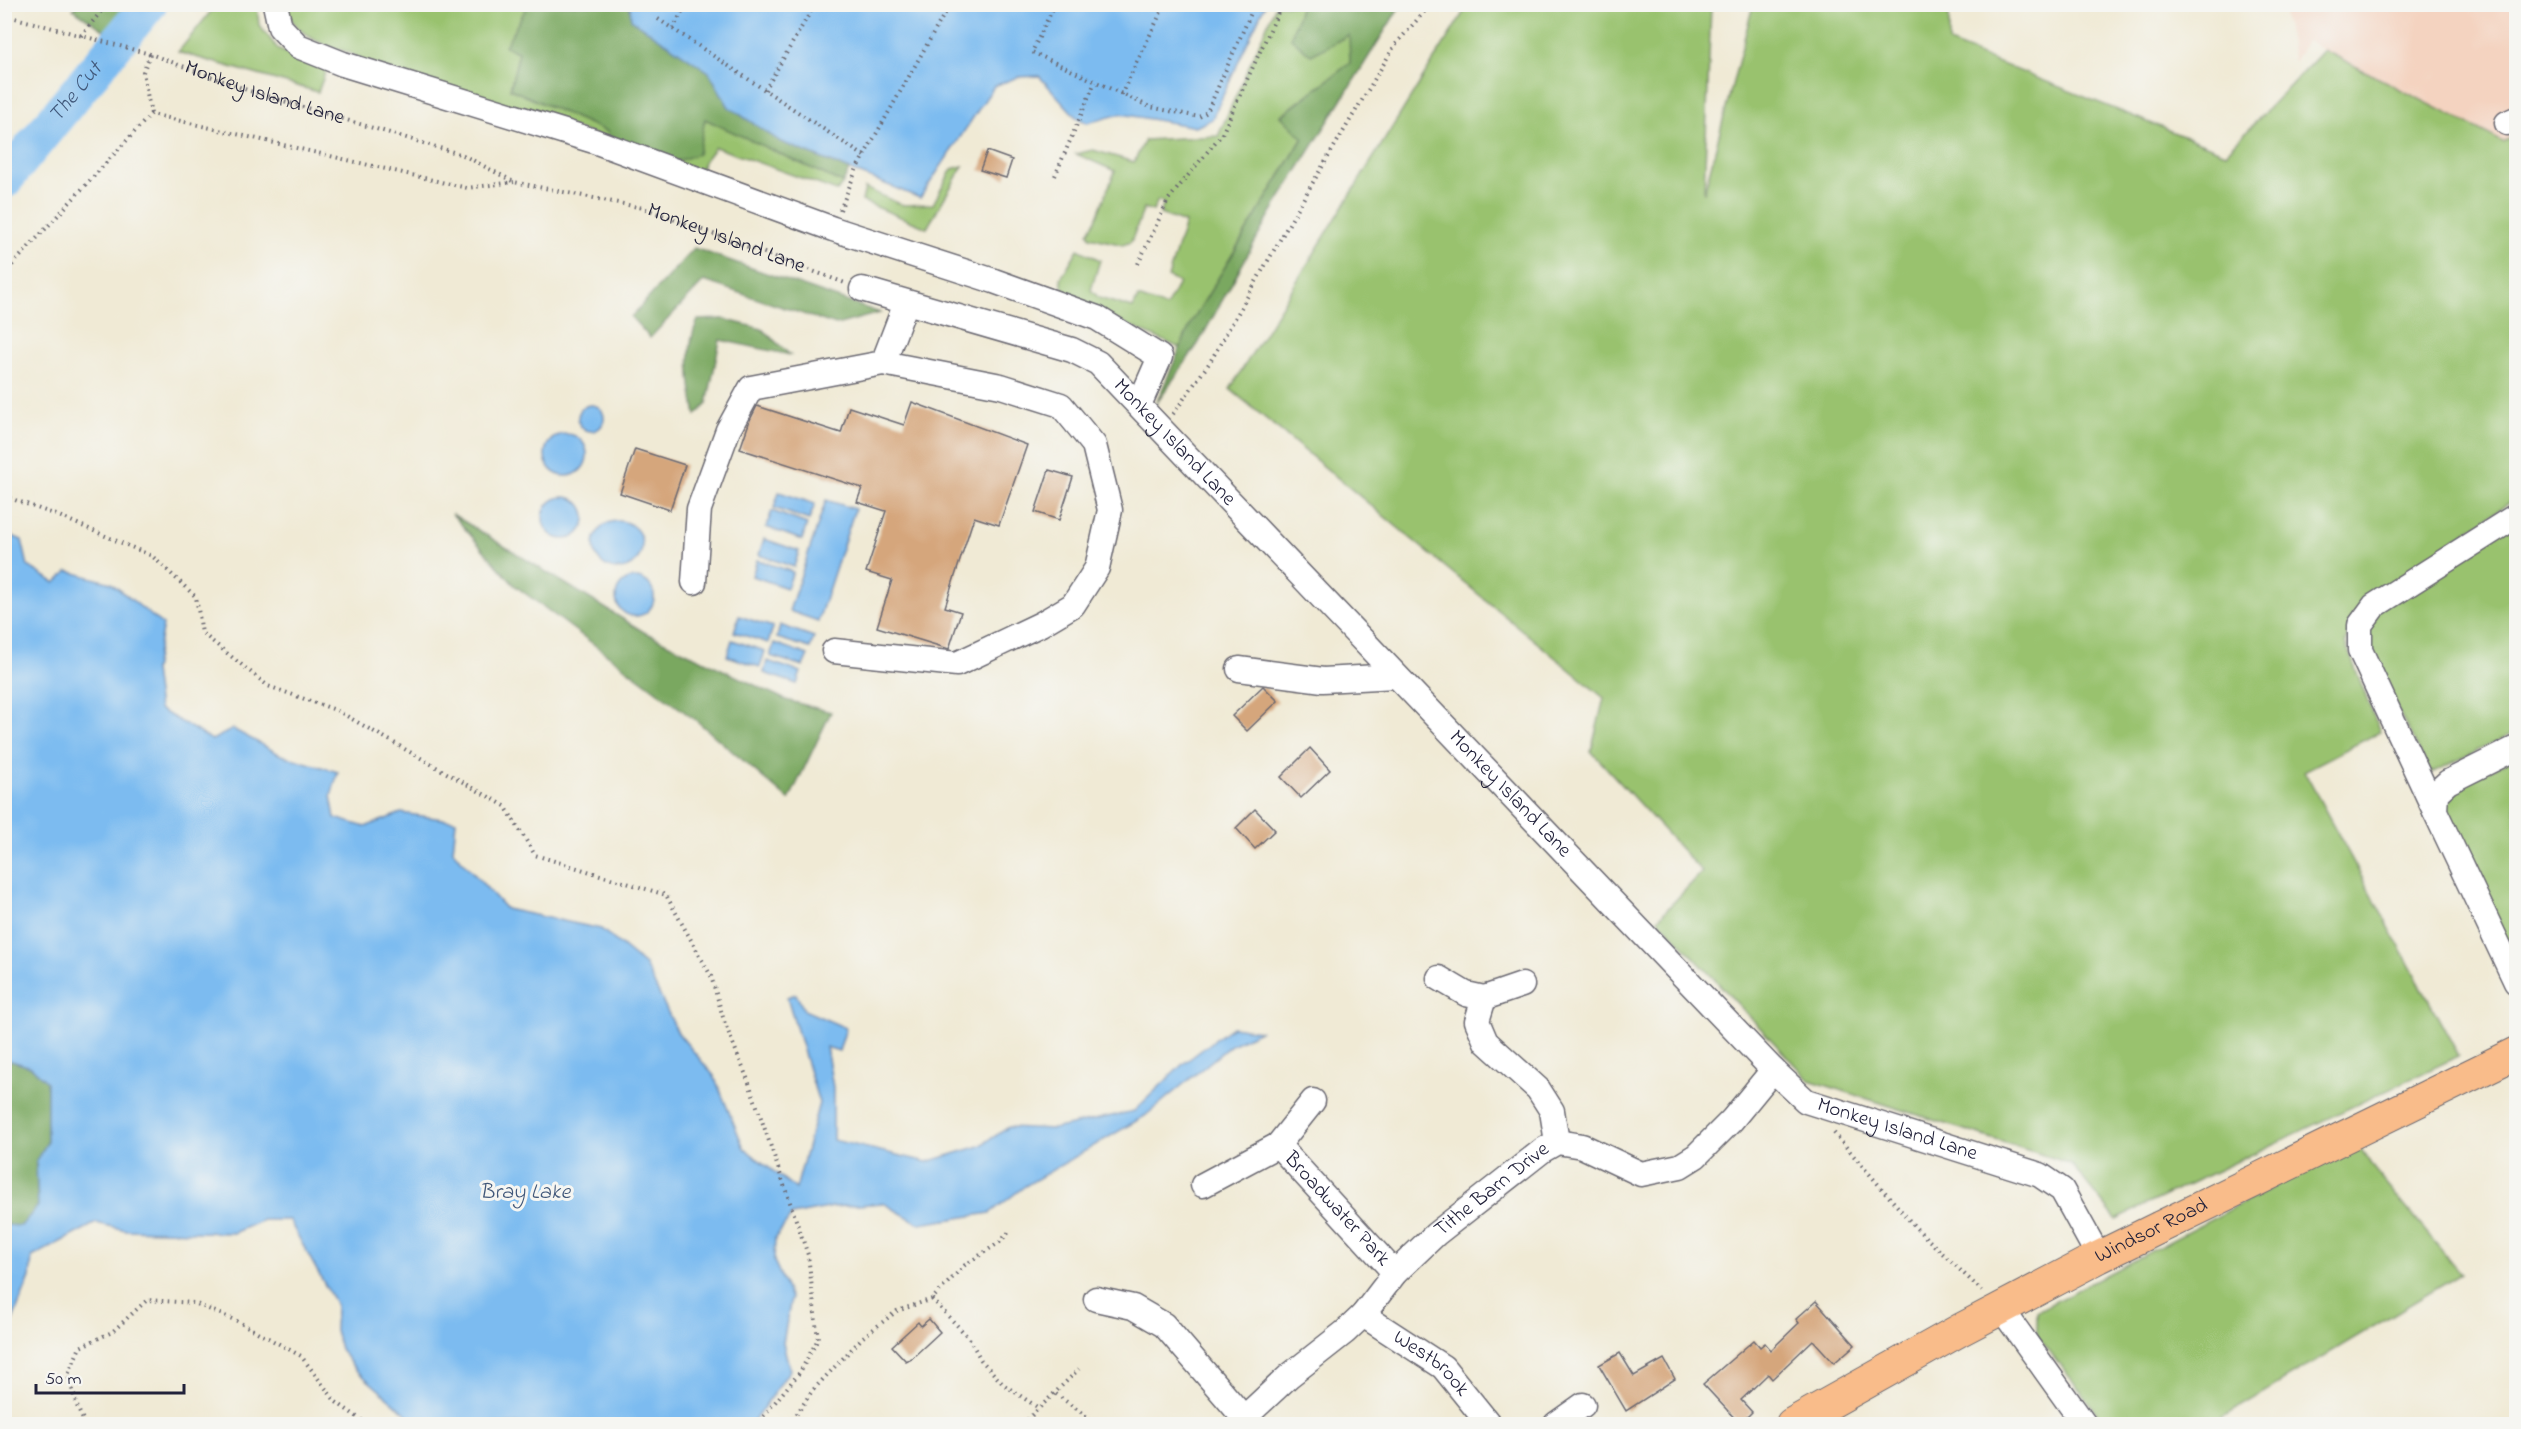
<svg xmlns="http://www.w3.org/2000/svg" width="2521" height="1429" font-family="'Indie Flower',sans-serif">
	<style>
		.built { fill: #f4d3c0 }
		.green { fill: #99c26e; stroke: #5e7254; stroke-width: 1.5 }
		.forest { fill: #7aa861; stroke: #4e654e; stroke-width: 1.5 }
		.water { fill: #7bbbf0; stroke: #4e6e96; stroke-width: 1.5 }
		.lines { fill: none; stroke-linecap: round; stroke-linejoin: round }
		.river { stroke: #7bbbf0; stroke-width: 36 }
		.building { fill: #d5a67c }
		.minor-casing { stroke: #6a6871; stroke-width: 27 }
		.major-casing { stroke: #6a6871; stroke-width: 34 }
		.path { stroke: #6a6871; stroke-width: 4; stroke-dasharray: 1.5 4.5; stroke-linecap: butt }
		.minor { stroke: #fff; stroke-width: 24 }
		.major { stroke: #f9bc8a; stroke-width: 32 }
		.labels { text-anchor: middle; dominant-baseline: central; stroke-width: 6; stroke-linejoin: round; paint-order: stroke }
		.street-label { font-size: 21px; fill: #22223b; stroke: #f6f6f2 }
		.water-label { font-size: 22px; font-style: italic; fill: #41587a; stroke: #f6f6f2 }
	</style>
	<rect width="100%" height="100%" fill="#f6f6f2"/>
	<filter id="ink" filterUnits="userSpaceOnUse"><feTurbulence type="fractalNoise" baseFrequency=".0167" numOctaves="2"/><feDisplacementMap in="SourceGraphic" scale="12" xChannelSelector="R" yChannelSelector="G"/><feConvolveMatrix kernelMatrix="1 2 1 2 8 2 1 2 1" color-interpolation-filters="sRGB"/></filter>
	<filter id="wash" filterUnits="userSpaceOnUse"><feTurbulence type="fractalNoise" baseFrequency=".008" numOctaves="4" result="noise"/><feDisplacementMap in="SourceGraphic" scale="24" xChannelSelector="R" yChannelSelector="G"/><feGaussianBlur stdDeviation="1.35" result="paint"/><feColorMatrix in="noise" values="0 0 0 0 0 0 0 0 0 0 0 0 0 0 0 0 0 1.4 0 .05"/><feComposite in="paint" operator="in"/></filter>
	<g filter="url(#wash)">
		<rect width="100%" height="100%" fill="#f0ead5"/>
		<polygon class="built" points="2282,5 2516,5 2516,136 2503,142 2306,41 2294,62"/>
		<g class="green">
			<polygon points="216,5 257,5 259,25 279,50 327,68 318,92 178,52"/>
			<path d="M287,5H528L506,46L519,52L510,89L608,132L609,139L361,61C350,49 337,51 323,44C307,37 287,23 287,5Z"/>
			<polygon points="1276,5 1301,5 1291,38 1350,34 1350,63 1281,115 1303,138 1191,323 1180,348 1064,297 1061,278 1078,249 1100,260 1091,290 1099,298 1133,308 1138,297 1166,307 1179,283 1168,277 1185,223 1160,214 1164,203 1158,200 1153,211 1144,208 1131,242 1123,245 1090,237 1088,233 1096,219 1115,171 1076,154 1093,150 1134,162 1145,140 1218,136"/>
			<polygon points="1468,5 1711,5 1704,193 1753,5 1949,5 1949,43 2226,153 2324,50 2503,142 2516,136 2516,498 2360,604 2345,642 2380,732 2304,771 2459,1056 2116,1219 2071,1164 1809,1080 1658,919 1702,872 1591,751 1604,698 1230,389"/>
			<polygon points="705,119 843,183 837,191 715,147 705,160 699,173 675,162"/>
			<polygon points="963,166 927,228 862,201 865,188 902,205 933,204 952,169"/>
			<polygon points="2516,514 2516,732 2431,773 2360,638 2377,607"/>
			<polygon points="2516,757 2516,965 2437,813 2451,789"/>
			<polygon points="2357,1143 2374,1169 2461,1274 2211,1424 2106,1424 2037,1335 2037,1311"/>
		</g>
		<g class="forest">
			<polygon points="76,5 76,4 125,5 108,33 73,9"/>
			<polygon points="528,5 630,5 631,19 709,72 729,107 781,142 849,170 843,183 705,119 698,154 675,162 609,139 608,132 510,89 519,53 505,46"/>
			<polygon points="1301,5 1401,5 1271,213 1198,344 1156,404 1191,323 1303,138 1281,116 1350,63 1349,35 1311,55 1291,38"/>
			<polygon points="694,248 880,313 836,325 704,281 650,338 631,317"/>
			<path d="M723,319L762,329L790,355L720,340L707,404L696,415C690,385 684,348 698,320Z"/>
			<polygon points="452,514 644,632 786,700 831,712 789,800 698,722 514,585"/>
			<polygon points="4,1059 31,1067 47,1082 47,1144 36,1161 38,1206 21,1227 5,1225"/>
		</g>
		<g class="water">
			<polygon points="630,5 630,4 1265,5 1212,119 1196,127 1121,114 1087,123 1076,117 1039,76 1018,77 994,86 920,198 781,142 729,107 709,72 631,19"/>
			<circle cx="591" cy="418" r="13"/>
			<circle cx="566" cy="455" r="21"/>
			<polygon points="779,492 815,504 809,520 774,508"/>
			<circle cx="564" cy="518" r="21"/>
			<polygon points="826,500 855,509 818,621 789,611"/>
			<polygon points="772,511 807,524 802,540 766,527"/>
			<circle cx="618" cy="545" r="24"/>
			<polygon points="5,533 22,540 28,566 55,583 68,571 111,583 163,625 154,670 159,709 212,740 233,729 281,755 338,772 331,796 335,818 365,827 401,813 456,821 453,851 506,909 601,929 645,965 678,1033 714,1076 744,1148 796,1189 819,1103 787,997 796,994 804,1010 846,1028 839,1051 826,1047 833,1087 833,1140 927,1162 980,1146 1009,1127 1053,1129 1134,1111 1183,1064 1232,1027 1260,1031 1231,1045 1145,1116 1025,1186 990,1213 920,1224 883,1203 833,1207 792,1215 775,1238 774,1261 791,1298 783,1343 790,1370 752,1424 418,1424 355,1369 340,1349 335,1330 336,1305 289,1220 263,1220 233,1233 126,1230 96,1223 32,1257 30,1277 5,1339 5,1225 21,1226 38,1206 36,1161 47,1143 47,1082 31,1067 5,1059"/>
			<polygon points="764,539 799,551 794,567 759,555"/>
			<polygon points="757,560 793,572 787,588 752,576"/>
			<circle cx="635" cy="597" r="19"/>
			<polygon points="739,616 773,627 768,643 734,632"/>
			<polygon points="780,625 814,637 810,648 777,638"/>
			<polygon points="732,640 765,651 760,667 727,656"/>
			<polygon points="774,643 808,655 803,666 770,656"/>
			<polygon points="767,661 801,672 797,684 764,673"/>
		</g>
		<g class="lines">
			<path class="river" id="s1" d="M4,181L149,4"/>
		</g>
		<g id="blocks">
			<g class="building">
				<polygon points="987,151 1012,160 1006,178 980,170"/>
				<polygon points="912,402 1027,445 999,525 974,517 945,607 961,612 949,649 877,627 892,580 866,572 886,511 857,502 862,488 740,449 750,420 757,406 841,433 849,407 904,425"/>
				<polygon points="635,449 685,465 670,510 620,493"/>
				<polygon points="1049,470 1073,477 1059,520 1035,512"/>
				<polygon points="1263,686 1278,701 1247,731 1232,716"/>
				<polygon points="1310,748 1330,770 1301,798 1281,777"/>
				<polygon points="1255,809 1275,830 1255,849 1236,828"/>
				<polygon points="1816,1301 1855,1345 1834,1363 1813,1340 1772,1379 1768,1374 1741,1400 1752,1412 1740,1424 1703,1384 1754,1340 1760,1347 1765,1343 1771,1350 1799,1323 1796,1319"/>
				<polygon points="929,1319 940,1332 912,1358 906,1361 892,1346 918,1322 921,1326"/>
				<polygon points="1620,1353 1634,1376 1664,1359 1675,1379 1626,1411 1599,1365"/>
			</g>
		</g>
	</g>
	<g filter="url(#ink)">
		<use href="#blocks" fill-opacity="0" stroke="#6a6871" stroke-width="1.5"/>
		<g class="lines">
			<g class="minor-casing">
				<g id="minor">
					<polyline points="275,4 280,27 298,46 343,64 594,141 833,229 994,281 1097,318 1160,357 1139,405"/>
					<polyline points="2507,123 2516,119"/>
					<path id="s3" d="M862,289L1072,350L1098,363L1773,1070L1806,1101L2040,1175L2062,1190L2099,1257"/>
					<polyline points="694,582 699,509 728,430 751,388 883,363"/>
					<polyline points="834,651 957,664 1041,624 1073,605 1097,568 1110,510 1094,445 1061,405 1001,386 883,363 906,303"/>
					<polyline points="1239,669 1323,680 1396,676"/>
					<polyline points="2516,748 2448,782 2436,793 2435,811 2516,982"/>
					<polyline points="2435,811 2360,650 2360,625 2374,606 2516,516"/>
					<polyline points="1439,978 1466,994 1484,998 1522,985"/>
					<polyline points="1484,998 1477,1021 1486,1042 1538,1089 1552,1111 1557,1142"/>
					<path id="s4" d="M1278,1145L1395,1273"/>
					<polyline points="1203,1185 1278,1145 1313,1101"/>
					<polyline points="1096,1299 1133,1307 1164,1325 1244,1418"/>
					<polyline points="2001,1308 2084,1424"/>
					<path id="s5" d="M1363,1315L1443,1367L1489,1424"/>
					<path id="s6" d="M1241,1424L1244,1418L1289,1376L1345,1332L1363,1315L1395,1273L1436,1234L1543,1150L1557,1142L1582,1146L1641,1174L1680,1166L1696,1156L1732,1120L1773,1070"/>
					<polyline points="1556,1424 1583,1405"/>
				</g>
			</g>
			<g class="major-casing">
				<g id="major">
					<path id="s7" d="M1792,1424L1960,1330L2099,1257L2516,1053"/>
				</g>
			</g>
			<g class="path">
				<polyline points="1055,4 1032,52 1150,107 1199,117 1207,112 1255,4"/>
				<path id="s2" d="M4,15L150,54L250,91L463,155L514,182L643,208L845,283"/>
				<polyline points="658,19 864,156"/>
				<polyline points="673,29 686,4"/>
				<polyline points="81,36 107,4"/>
				<polyline points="150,54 143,72 151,114"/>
				<polyline points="765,90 815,4"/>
				<polyline points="1121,95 1165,4"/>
				<polyline points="1055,176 1095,82"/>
				<polyline points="840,210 857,168 950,4"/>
				<polyline points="1138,264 1168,200 1222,134 1282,4"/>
				<polyline points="4,274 151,114 467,188 514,182"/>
				<polyline points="1173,414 1210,362 1309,189 1395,45 1431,4"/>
				<polyline points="4,496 59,516 152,556 196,597 202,633 268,686 336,710 505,806 535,855 666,895 711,976 725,1024 748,1080 808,1255 818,1339 800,1372 757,1424"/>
				<polyline points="1834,1133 1916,1228 1982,1291"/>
				<polyline points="932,1299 969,1338 981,1360 1003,1384 1040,1409"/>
				<polyline points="1056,1394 1097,1424"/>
				<polyline points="85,1424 78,1409 68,1375 80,1347 112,1332 147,1300 194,1303 237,1321 301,1356 336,1402 367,1424"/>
				<polyline points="790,1424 812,1391 863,1337 897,1311 932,1299 965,1265 1000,1242 1009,1232"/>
				<polyline points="1023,1424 1079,1369"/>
			</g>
			<use href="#minor" class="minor"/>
			<use href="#major" class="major"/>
		</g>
	</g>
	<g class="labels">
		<g class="street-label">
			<text stroke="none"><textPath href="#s2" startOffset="272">Monkey Island Lane</textPath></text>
			<text stroke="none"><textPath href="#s2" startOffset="758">Monkey Island Lane</textPath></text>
			<text stroke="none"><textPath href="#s3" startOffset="358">Monkey Island Lane</textPath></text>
			<text stroke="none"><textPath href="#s3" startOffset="844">Monkey Island Lane</textPath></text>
			<text stroke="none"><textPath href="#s3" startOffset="1366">Monkey Island Lane</textPath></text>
			<text stroke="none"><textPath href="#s6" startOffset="345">Tithe Barn Drive</textPath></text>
			<text stroke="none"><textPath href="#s4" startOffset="87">Broadwater Park</textPath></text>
			<text stroke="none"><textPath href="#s7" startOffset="408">Windsor Road</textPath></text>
			<text stroke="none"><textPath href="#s5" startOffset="84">Westbrook</textPath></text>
		</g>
		<g class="water-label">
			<text stroke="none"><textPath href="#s1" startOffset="114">The Cut</textPath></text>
			<text x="525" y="1193">Bray Lake</text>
		</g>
	</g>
	<rect width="2521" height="1429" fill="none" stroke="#f6f6f2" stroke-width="24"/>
	<path d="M36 1384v9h148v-9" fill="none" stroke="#22223b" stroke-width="3"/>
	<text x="45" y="1384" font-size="18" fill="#22223b" stroke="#f6f6f2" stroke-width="4.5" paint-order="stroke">50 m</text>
</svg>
